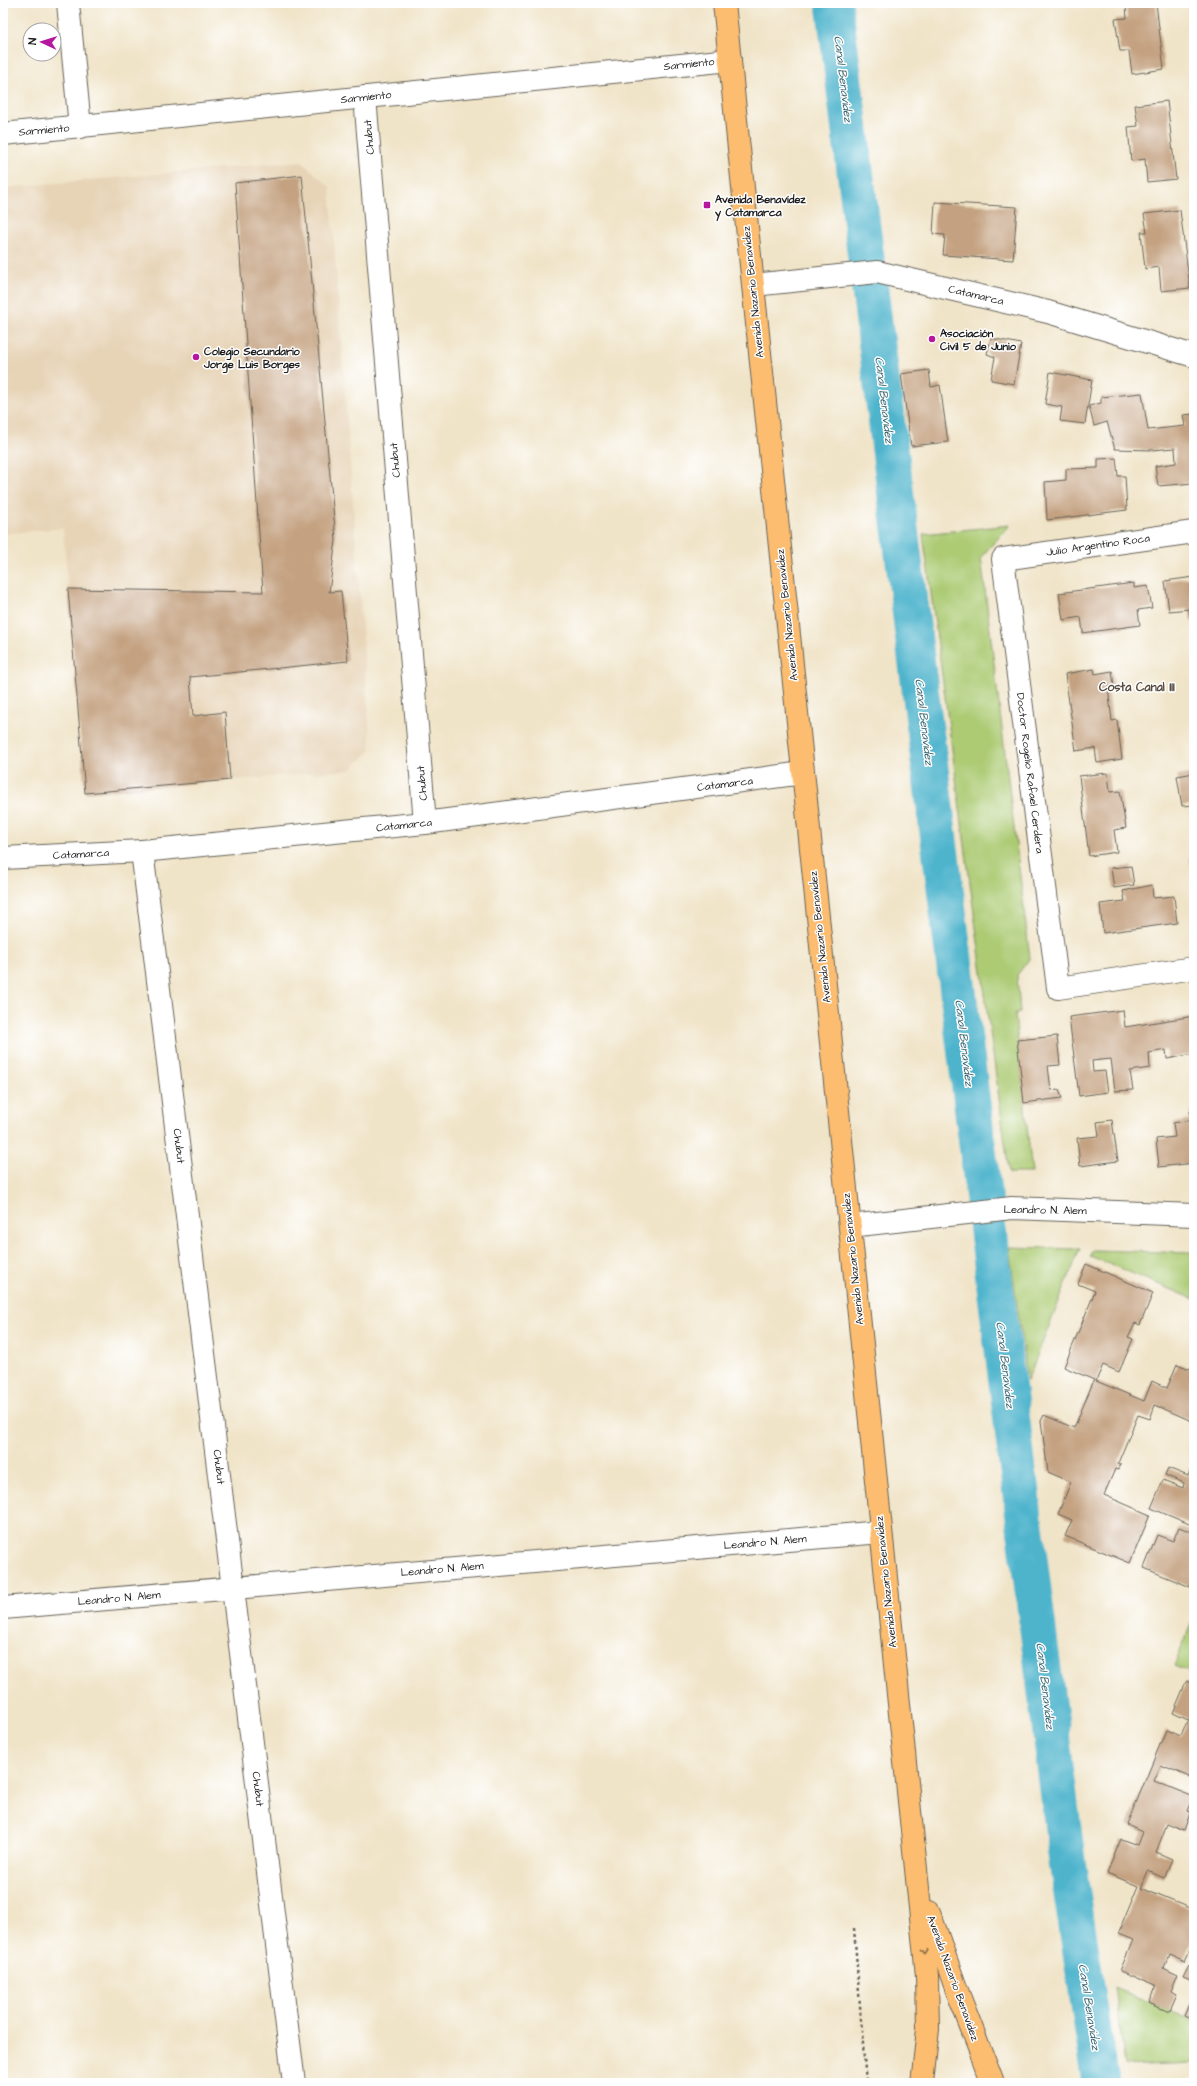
<svg xmlns="http://www.w3.org/2000/svg" width="1197" height="2086" font-family="'Architects Daughter',sans-serif">
	<style>
		.built { fill: #e7d4b7 }
		.green { fill: #accb73; stroke: #647448 }
		.lines { fill: none; stroke-linecap: round; stroke-linejoin: round }
		.canal { stroke: #4db4cc; stroke-width: 37 }
		.building { fill: #c4a281 }
		.minor-casing { stroke: #666258; stroke-width: 24 }
		.major-casing { stroke: #666258; stroke-width: 24 }
		.path { stroke: #666258; stroke-width: 2.5; stroke-dasharray: 3 3; stroke-linecap: butt }
		.minor { stroke: #fff; stroke-width: 22 }
		.major { stroke: #fcbd6f; stroke-width: 22 }
		.oneway { stroke: #8c6c46 }
		.poi-dot { fill: #b5179e; stroke: #fff; stroke-width: 1.5 }
		.labels { text-anchor: middle; dominant-baseline: central; stroke-width: 3; stroke-linejoin: round; paint-order: stroke }
		.street-label { font-size: 11px; fill: #1c1c1c; stroke: #fff }
		.poi-label { font-size: 11px; font-weight: bold; fill: #1c1c1c; stroke: #fff; text-anchor: start }
		.water-label { font-size: 12px; font-style: italic; fill: #32606b; stroke: #fff }
		.neighbourhood-label { font-size: 12px; font-weight: bold; fill: #574b3f; stroke: #fff }
	</style>
	<rect width="100%" height="100%" fill="#fff"/>
	<filter id="ink" filterUnits="userSpaceOnUse"><feTurbulence type="fractalNoise" baseFrequency=".025" numOctaves="2"/><feDisplacementMap in="SourceGraphic" scale="8" xChannelSelector="R" yChannelSelector="G"/><feConvolveMatrix kernelMatrix="1 2 1 2 8 2 1 2 1" color-interpolation-filters="sRGB"/></filter>
	<filter id="wash" filterUnits="userSpaceOnUse"><feTurbulence type="fractalNoise" baseFrequency=".012" numOctaves="4" result="noise"/><feDisplacementMap in="SourceGraphic" scale="16" xChannelSelector="R" yChannelSelector="G"/><feGaussianBlur stdDeviation="0.9" result="paint"/><feColorMatrix in="noise" values="0 0 0 0 0 0 0 0 0 0 0 0 0 0 0 0 0 1.4 0 .05"/><feComposite in="paint" operator="in"/></filter>
	<g filter="url(#wash)">
		<rect width="100%" height="100%" fill="#f0e4c8"/>
		<polygon class="built" points="301,161 330,187 371,749 351,770 85,793 63,528 3,534 3,188"/>
		<g class="green">
			<polygon points="1010,525 981,557 1030,958 1017,975 1020,1013 1015,1014 1032,1173 1009,1173 923,534"/>
			<polygon points="1009,1247 1080,1249 1027,1381"/>
			<polygon points="1092,1250 1194,1253 1194,1299 1090,1256"/>
			<polygon points="1194,1617 1194,1674 1174,1666"/>
			<polygon points="1115,1988 1194,2021 1194,2063 1125,2066"/>
		</g>
		<g class="lines">
			<polyline class="canal" points="834,3 1067,1861 1101,2083"/>
		</g>
		<g id="blocks">
			<g class="building">
				<polygon points="1134,3 1156,3 1164,69 1132,74 1129,51 1120,51 1115,19 1127,18 1126,6 1134,5"/>
				<polygon points="1167,101 1176,179 1147,182 1145,159 1131,161 1128,127 1138,126 1135,105"/>
				<polygon points="302,175 336,540 329,592 341,591 348,661 190,677 193,716 225,712 230,780 85,793 68,589 263,592 235,183"/>
				<polygon points="935,202 1017,207 1013,260 943,255 945,235 933,234"/>
				<polygon points="1180,210 1190,288 1161,291 1159,267 1145,269 1141,232 1147,232 1144,214"/>
				<polygon points="991,338 1021,344 1014,384 991,380 995,357 987,354"/>
				<polygon points="929,370 931,387 940,385 948,442 911,446 901,374"/>
				<polygon points="1050,372 1092,380 1085,424 1060,421 1062,407 1045,404"/>
				<polygon points="1142,393 1148,430 1185,426 1183,415 1194,414 1194,483 1158,486 1155,466 1176,463 1175,448 1152,450 1115,449 1107,422 1094,426 1089,406 1101,403 1101,397"/>
				<polygon points="1116,458 1118,476 1125,476 1127,510 1047,520 1045,482 1066,480 1066,469 1098,468 1098,459"/>
				<polygon points="1194,577 1194,620 1191,621 1189,609 1169,611 1165,581"/>
				<polygon points="1134,583 1134,588 1148,586 1152,608 1138,610 1140,625 1083,633 1081,617 1063,620 1059,593"/>
				<polygon points="1094,669 1095,674 1112,671 1114,686 1108,687 1112,721 1117,720 1122,759 1097,763 1095,748 1076,751 1065,674"/>
				<polygon points="1108,773 1110,792 1120,791 1126,828 1114,830 1117,852 1089,856 1079,776"/>
				<polygon points="1194,773 1194,805 1182,806 1177,776"/>
				<polygon points="1190,858 1194,858 1194,874 1192,874"/>
				<polygon points="1131,866 1134,885 1114,888 1111,868"/>
				<polygon points="1152,885 1153,898 1174,896 1177,923 1103,933 1100,904 1125,901 1123,891"/>
				<polygon points="1123,1010 1125,1027 1194,1016 1194,1054 1167,1059 1166,1050 1149,1053 1150,1068 1130,1071 1133,1090 1115,1091 1111,1059 1092,1061 1093,1072 1105,1071 1108,1092 1079,1096 1069,1017"/>
				<polygon points="1057,1036 1060,1065 1048,1066 1051,1090 1059,1089 1062,1098 1024,1103 1017,1040"/>
				<polygon points="1194,1110 1194,1163 1159,1167 1156,1139 1175,1137 1173,1123 1191,1120 1190,1111"/>
				<polygon points="1112,1120 1118,1161 1080,1166 1077,1138 1099,1136 1097,1122"/>
				<polygon points="1086,1264 1153,1293 1140,1325 1135,1323 1128,1337 1133,1339 1119,1372 1103,1365 1096,1381 1144,1401 1152,1381 1167,1388 1177,1364 1190,1369 1194,1361 1194,1422 1155,1405 1150,1419 1138,1415 1118,1463 1121,1464 1118,1470 1115,1469 1104,1495 1150,1515 1130,1563 1065,1536 1072,1520 1058,1514 1071,1482 1048,1472 1041,1421 1044,1415 1074,1428 1094,1380 1064,1367 1095,1291 1078,1284"/>
				<polygon points="1194,1460 1194,1526 1151,1508 1163,1480 1183,1488 1184,1483 1165,1475 1168,1468 1188,1476"/>
				<polygon points="1179,1527 1194,1533 1193,1588 1144,1568 1157,1535 1173,1541"/>
				<polygon points="1186,1682 1194,1685 1194,1779 1161,1765 1154,1781 1194,1797 1188,1811 1191,1812 1184,1831 1167,1824 1156,1852 1172,1859 1164,1878 1148,1871 1141,1888 1194,1910 1194,1939 1184,1962 1168,1955 1163,1968 1178,1975 1171,1992 1176,1995 1169,2011 1149,2002 1156,1986 1120,1971 1133,1940 1118,1934 1138,1886 1107,1873 1121,1839 1137,1845 1142,1832 1127,1825 1166,1730 1181,1736 1188,1720 1173,1713"/>
				<polygon points="1190,1964 1194,1966 1194,1980 1184,1976"/>
				<polygon points="1194,1996 1194,2021 1185,2017"/>
			</g>
		</g>
	</g>
	<g filter="url(#ink)">
		<use href="#blocks" fill-opacity="0" stroke="#666258" stroke-width="1"/>
		<g class="lines">
			<g class="minor-casing">
				<g id="minor">
					<polyline points="68,3 80,127"/>
					<polyline points="365,97 425,823"/>
					<polyline points="3,134 730,60"/>
					<polyline points="753,285 877,272 1048,312 1194,356"/>
					<polyline points="1194,532 1003,559 1058,988 1194,968"/>
					<polyline points="142,851 294,2083"/>
					<polyline points="3,858 142,851 425,823 803,773"/>
					<polyline points="850,1226 1012,1208 1194,1215"/>
					<polyline points="3,1608 881,1532"/>
				</g>
			</g>
			<g class="major-casing">
				<g id="major">
					<polyline points="724,3 927,1976 928,2029 922,2083"/>
					<polyline points="929,1912 956,1988 993,2083"/>
				</g>
			</g>
			<polyline class="path" points="854,1928 866,2083"/>
			<use href="#minor" class="minor"/>
			<use href="#major" class="major"/>
		</g>
		<defs><path id="oneway-chevron" d="M-2-3.5L2.5 0L-2 3.5" fill="none" stroke-width="1.6" stroke-linecap="round" stroke-linejoin="round"/></defs>
		<use class="oneway" href="#oneway-chevron" transform="translate(925 1952) rotate(84)"/>
	</g>
	<g class="poi-dot">
		<rect x="703" y="201" width="8" height="8" rx="2"/>
		<circle cx="932" cy="339" r="4"/>
		<circle cx="196" cy="357" r="4"/>
	</g>
	<g class="labels">
		<g class="street-label">
			<text transform="translate(689 64) rotate(-6)">Sarmiento</text>
			<text transform="translate(366 97) rotate(-6)">Sarmiento</text>
			<text transform="translate(44 130) rotate(-5)">Sarmiento</text>
			<text transform="translate(369 137) rotate(-95)">Chubut</text>
			<text transform="translate(753 292) rotate(-96)">Avenida Nazario Benavídez</text>
			<text transform="translate(976 295) rotate(13)">Catamarca</text>
			<text transform="translate(395 460) rotate(-95)">Chubut</text>
			<text transform="translate(1098 545) rotate(-8)">Julio Argentino Roca</text>
			<text transform="translate(787 615) rotate(-96)">Avenida Nazario Benavídez</text>
			<text transform="translate(1030 773) rotate(83)">Doctor Rogelio Rafael Cerdera</text>
			<text transform="translate(422 783) rotate(-95)">Chubut</text>
			<text transform="translate(725 784) rotate(-7)">Catamarca</text>
			<text transform="translate(404 825) rotate(-6)">Catamarca</text>
			<text transform="translate(81 854) rotate(-3)">Catamarca</text>
			<text transform="translate(820 937) rotate(-96)">Avenida Nazario Benavídez</text>
			<text transform="translate(179 1146) rotate(83)">Chubut</text>
			<text transform="translate(1045 1210) rotate(1)">Leandro N. Alem</text>
			<text transform="translate(853 1259) rotate(-96)">Avenida Nazario Benavídez</text>
			<text transform="translate(219 1467) rotate(83)">Chubut</text>
			<text transform="translate(765 1542) rotate(-5)">Leandro N. Alem</text>
			<text transform="translate(442 1569) rotate(-5)">Leandro N. Alem</text>
			<text transform="translate(886 1582) rotate(-96)">Avenida Nazario Benavídez</text>
			<text transform="translate(119 1598) rotate(-5)">Leandro N. Alem</text>
			<text transform="translate(258 1789) rotate(83)">Chubut</text>
			<text transform="translate(953 1978) rotate(70)">Avenida Nazario Benavídez</text>
		</g>
		<g class="poi-label">
			<text x="715" y="199">Avenida Benavídez<tspan x="715" dy="13">y Catamarca</tspan></text>
			<text x="940" y="333">Asociación<tspan x="940" dy="13">Civil 5 de Junio</tspan></text>
			<text x="204" y="351">Colegio Secundario<tspan x="204" dy="13">Jorge Luis Borges</tspan></text>
		</g>
		<g class="water-label">
			<text transform="translate(843 79) rotate(83)">Canal Benavídez</text>
			<text transform="translate(884 400) rotate(83)">Canal Benavídez</text>
			<text transform="translate(924 722) rotate(83)">Canal Benavídez</text>
			<text transform="translate(964 1043) rotate(83)">Canal Benavídez</text>
			<text transform="translate(1005 1365) rotate(83)">Canal Benavídez</text>
			<text transform="translate(1045 1686) rotate(83)">Canal Benavídez</text>
			<text transform="translate(1089 2007) rotate(81)">Canal Benavídez</text>
		</g>
		<g class="neighbourhood-label">
			<text x="1137" y="687">Costa Canal III</text>
		</g>
	</g>
	<rect width="1197" height="2086" fill="none" stroke="#fff" stroke-width="16"/>
	<g transform="translate(42 42) rotate(274)"><circle r="19" fill="#ffffff" stroke="#a4a4a4"/>
	<path d="M0-3L7 15L0 10L-7 15Z" fill="#b5179e"/>
	<text y="-6" font-size="11" font-weight="bold" text-anchor="middle" fill="#1c1c1c">N</text>
	</g>
</svg>
